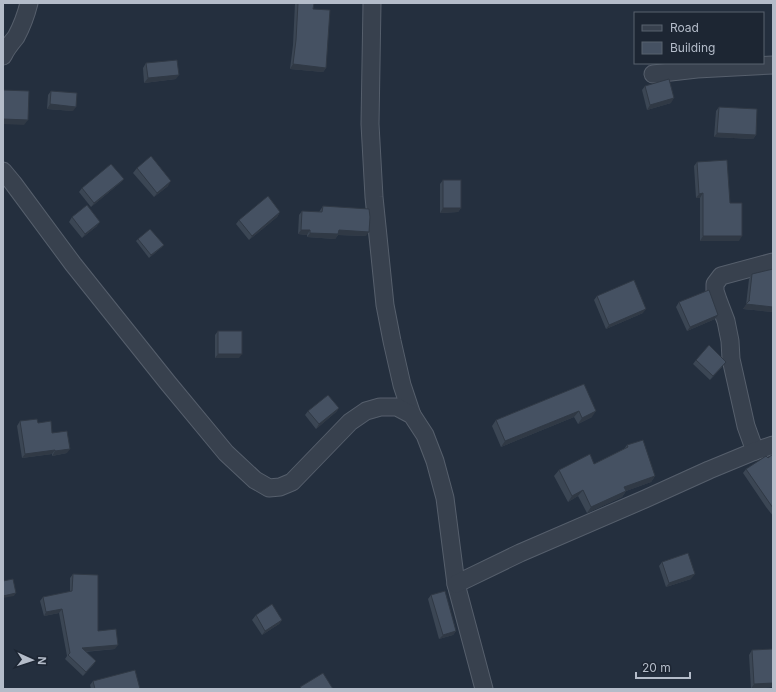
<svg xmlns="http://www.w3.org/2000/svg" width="776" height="692" font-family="Inter,sans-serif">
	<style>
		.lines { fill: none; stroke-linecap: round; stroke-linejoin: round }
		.street-casing { stroke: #565f6c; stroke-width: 19 }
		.street { stroke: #38414e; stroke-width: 17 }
		.wall { fill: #3b4654 }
		.shaded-wall { fill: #303945 }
		.building { fill: #455162; stroke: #303945 }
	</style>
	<rect width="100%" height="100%" fill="#242f3e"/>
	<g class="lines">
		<g class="street-casing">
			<g id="street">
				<polyline points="372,3 370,124 374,197 385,305 392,341 402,385 412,415"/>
				<path d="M3,56C6,49 11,43 16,37C22,26 26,15 29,3"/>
				<polyline points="653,74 697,69 773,65"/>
				<polyline points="3,171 13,183 73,264 168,383 226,453 255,480 269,488 280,487 292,482 350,422 366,411 380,407 397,407 412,415 425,435 435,461 445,498 456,584 484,689"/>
				<polyline points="755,451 746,426 731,359 730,341 726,321 718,300 715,291 715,284 721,276 773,262"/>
				<polyline points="456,584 520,553 645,499 709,470 755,451 773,445"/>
			</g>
		</g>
		<use href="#street" class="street"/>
	</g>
	<g class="wall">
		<polygon points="295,3 314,3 313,9 326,68 323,72 290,69 293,45"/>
		<polygon points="146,63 176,79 144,83 143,68"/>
		<polygon points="645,86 671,103 647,110 642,90"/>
		<polygon points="51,91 73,111 47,109 48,95"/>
		<polygon points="719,107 756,135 753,139 714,137 716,111"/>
		<polygon points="697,162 730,203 739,241 700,241 700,198 696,198 694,166"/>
		<polygon points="137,168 168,186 154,197 133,173"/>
		<polygon points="124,179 120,183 91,207 79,192 82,188"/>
		<polygon points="443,180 461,208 458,212 440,213 440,184"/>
		<polygon points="323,206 366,236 338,235 335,239 307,237 307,235 298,234 299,215 302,211 319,212"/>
		<polygon points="280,212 277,217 249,240 236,224 239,220"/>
		<polygon points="72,217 97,226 82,238 69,222"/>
		<polygon points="138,239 162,247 149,258 136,241"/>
		<polygon points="773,269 773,312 743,309 746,305 749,279 752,274"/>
		<polygon points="597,296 643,313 606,329 594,300"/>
		<polygon points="679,302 718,315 715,319 687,331 676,307"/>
		<polygon points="218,331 239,358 215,358 215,335"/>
		<polygon points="696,360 722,367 710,380 693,364"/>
		<polygon points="584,384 592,417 578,424 574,417 501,447 492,426 496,420"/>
		<polygon points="339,408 336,412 316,429 305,415 308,411"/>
		<polygon points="20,421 38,423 52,433 67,453 52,456 52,454 22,458 17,426"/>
		<polygon points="627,445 655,476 651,482 626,491 622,497 587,513 578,496 568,502 554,476 559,470 594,464 624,449"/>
		<polygon points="773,454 773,516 766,507 743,473 746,469 768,458"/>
		<polygon points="662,562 691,579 666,587 659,566"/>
		<polygon points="73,574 98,631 115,649 85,652 96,661 93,665 83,676 65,659 67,656 59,613 44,616 40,601 43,597 70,592 70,578"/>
		<polygon points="431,595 456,631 453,635 439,639 428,599"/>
		<polygon points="256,615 282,620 279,624 262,635 252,620"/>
		<polygon points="773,649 773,687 772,687 751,689 749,655 752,650"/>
		<polygon points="93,681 140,689 91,689 90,685"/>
	</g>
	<g class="shaded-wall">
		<polygon points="293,64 326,68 323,72 290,69"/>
		<polygon points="179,75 176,79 144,83 148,78"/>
		<polygon points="674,98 671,103 647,110 650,105"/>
		<polygon points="50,104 76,107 73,111 47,109"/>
		<polygon points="3,119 28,120 24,125 3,124"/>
		<polygon points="717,133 756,135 753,139 714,137"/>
		<polygon points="124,179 120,183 91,207 94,203"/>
		<polygon points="171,181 168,186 154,197 157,193"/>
		<polygon points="703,193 700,198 696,198 699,194"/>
		<polygon points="443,208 461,208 458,212 440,213"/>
		<polygon points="280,212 277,217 249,240 252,236"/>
		<polygon points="100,222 97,226 82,238 85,234"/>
		<polygon points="301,230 310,230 307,235 298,234"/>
		<polygon points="339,230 369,232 366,236 338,235 335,239 307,237 310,233"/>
		<polygon points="703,236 742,236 739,241 700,241"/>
		<polygon points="164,245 162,247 149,258 151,255"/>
		<polygon points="749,301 773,307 773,312 743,309"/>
		<polygon points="646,309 643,313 606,329 609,325"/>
		<polygon points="718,315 715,319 687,331 690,327"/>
		<polygon points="218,354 242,354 239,358 215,358"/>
		<polygon points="726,362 722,367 710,380 713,376"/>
		<polygon points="339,408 336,412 316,429 319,424"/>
		<polygon points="579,411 574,417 501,447 505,441"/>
		<polygon points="596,411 592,417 578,424 582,418"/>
		<polygon points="70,449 67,453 52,456 55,451"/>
		<polygon points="55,450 52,454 22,458 25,454"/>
		<polygon points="655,476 651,482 626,491 622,497 587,513 591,507 624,487"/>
		<polygon points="583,490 578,496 568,502 572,496"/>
		<polygon points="695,574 691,579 666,587 669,583"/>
		<polygon points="16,593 14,596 3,598 3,596"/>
		<polygon points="62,609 59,613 44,616 46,612"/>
		<polygon points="282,620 279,624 262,635 265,631"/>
		<polygon points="456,631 453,635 439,639 443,635"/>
		<polygon points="118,645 115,649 79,652 82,648"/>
		<polygon points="96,661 93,665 83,676 86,672"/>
		<polygon points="773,683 772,687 751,689 754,684"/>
	</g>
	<g class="building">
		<polygon points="298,3 314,3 313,9 330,10 326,68 293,64 296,40"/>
		<polygon points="177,60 179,75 148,78 146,63"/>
		<polygon points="669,79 674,98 650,105 645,86"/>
		<polygon points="3,90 29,91 28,120 3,119"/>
		<polygon points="51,91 77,93 76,107 50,104"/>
		<polygon points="719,107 757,109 756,135 717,133"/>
		<polygon points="151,156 171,181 157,193 137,168"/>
		<polygon points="727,160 730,203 742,203 742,236 703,236 703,193 699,194 697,162"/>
		<polygon points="111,164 124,179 94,203 82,188"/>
		<rect x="443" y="180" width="18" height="28"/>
		<polygon points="268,196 280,212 252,236 239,220"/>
		<polygon points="87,205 100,222 85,234 72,217"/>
		<polygon points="323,206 369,209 370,217 369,232 339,230 338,234 310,233 310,230 301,230 302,211 322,212"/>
		<polygon points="150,229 164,245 151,255 138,239"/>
		<polygon points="773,269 773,307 746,304 750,300 749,301 752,274"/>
		<polygon points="634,280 646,309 609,325 597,296"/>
		<polygon points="709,290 718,315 690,327 679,302"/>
		<rect x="218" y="331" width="24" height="23"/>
		<polygon points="709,345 726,362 713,376 696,360"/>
		<polygon points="584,384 596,411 582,418 579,411 505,441 496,420"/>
		<polygon points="328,395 339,408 319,424 308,411"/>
		<polygon points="37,419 38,423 51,421 52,433 67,431 70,449 55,451 55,450 25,454 20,421"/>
		<polygon points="643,440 655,476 624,487 626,491 591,507 583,490 572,496 559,470 590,454 594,464 628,447 627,445"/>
		<polygon points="773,454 773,508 746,469 766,456 768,458"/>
		<polygon points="688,553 695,574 669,583 662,562"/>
		<polygon points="73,574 98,575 98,631 116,629 118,645 82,648 96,661 86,672 68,655 70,653 62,609 46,612 43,597 72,591"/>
		<polygon points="13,579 16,593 3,596 3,581"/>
		<polygon points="445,591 456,631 443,635 431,595"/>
		<polygon points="272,604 282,620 265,631 256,615"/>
		<polygon points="773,649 773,683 754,684 752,650"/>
		<polygon points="135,670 140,689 95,689 93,681"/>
		<polygon points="323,673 333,689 302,689 300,687"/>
	</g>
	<rect width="776" height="692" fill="none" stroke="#b4bcc9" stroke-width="8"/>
	<rect x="634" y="12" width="130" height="52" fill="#1d2633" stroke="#59626f"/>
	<rect x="642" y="25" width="20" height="6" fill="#38414e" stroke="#59626f"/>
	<text x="670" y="32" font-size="12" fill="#b4bcc9">Road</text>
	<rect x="642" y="42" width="20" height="12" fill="#455162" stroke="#59626f"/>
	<text x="670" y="52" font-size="12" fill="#b4bcc9">Building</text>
	<g transform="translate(32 660) rotate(93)" stroke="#1d2633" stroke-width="3" paint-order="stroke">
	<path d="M0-3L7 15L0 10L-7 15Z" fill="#b4bcc9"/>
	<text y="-6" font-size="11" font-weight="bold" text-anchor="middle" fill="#b4bcc9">N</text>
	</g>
	<path d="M636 672v6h54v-6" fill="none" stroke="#b4bcc9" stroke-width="2"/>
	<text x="642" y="672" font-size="12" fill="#b4bcc9" stroke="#1d2633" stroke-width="3" paint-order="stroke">20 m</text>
</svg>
